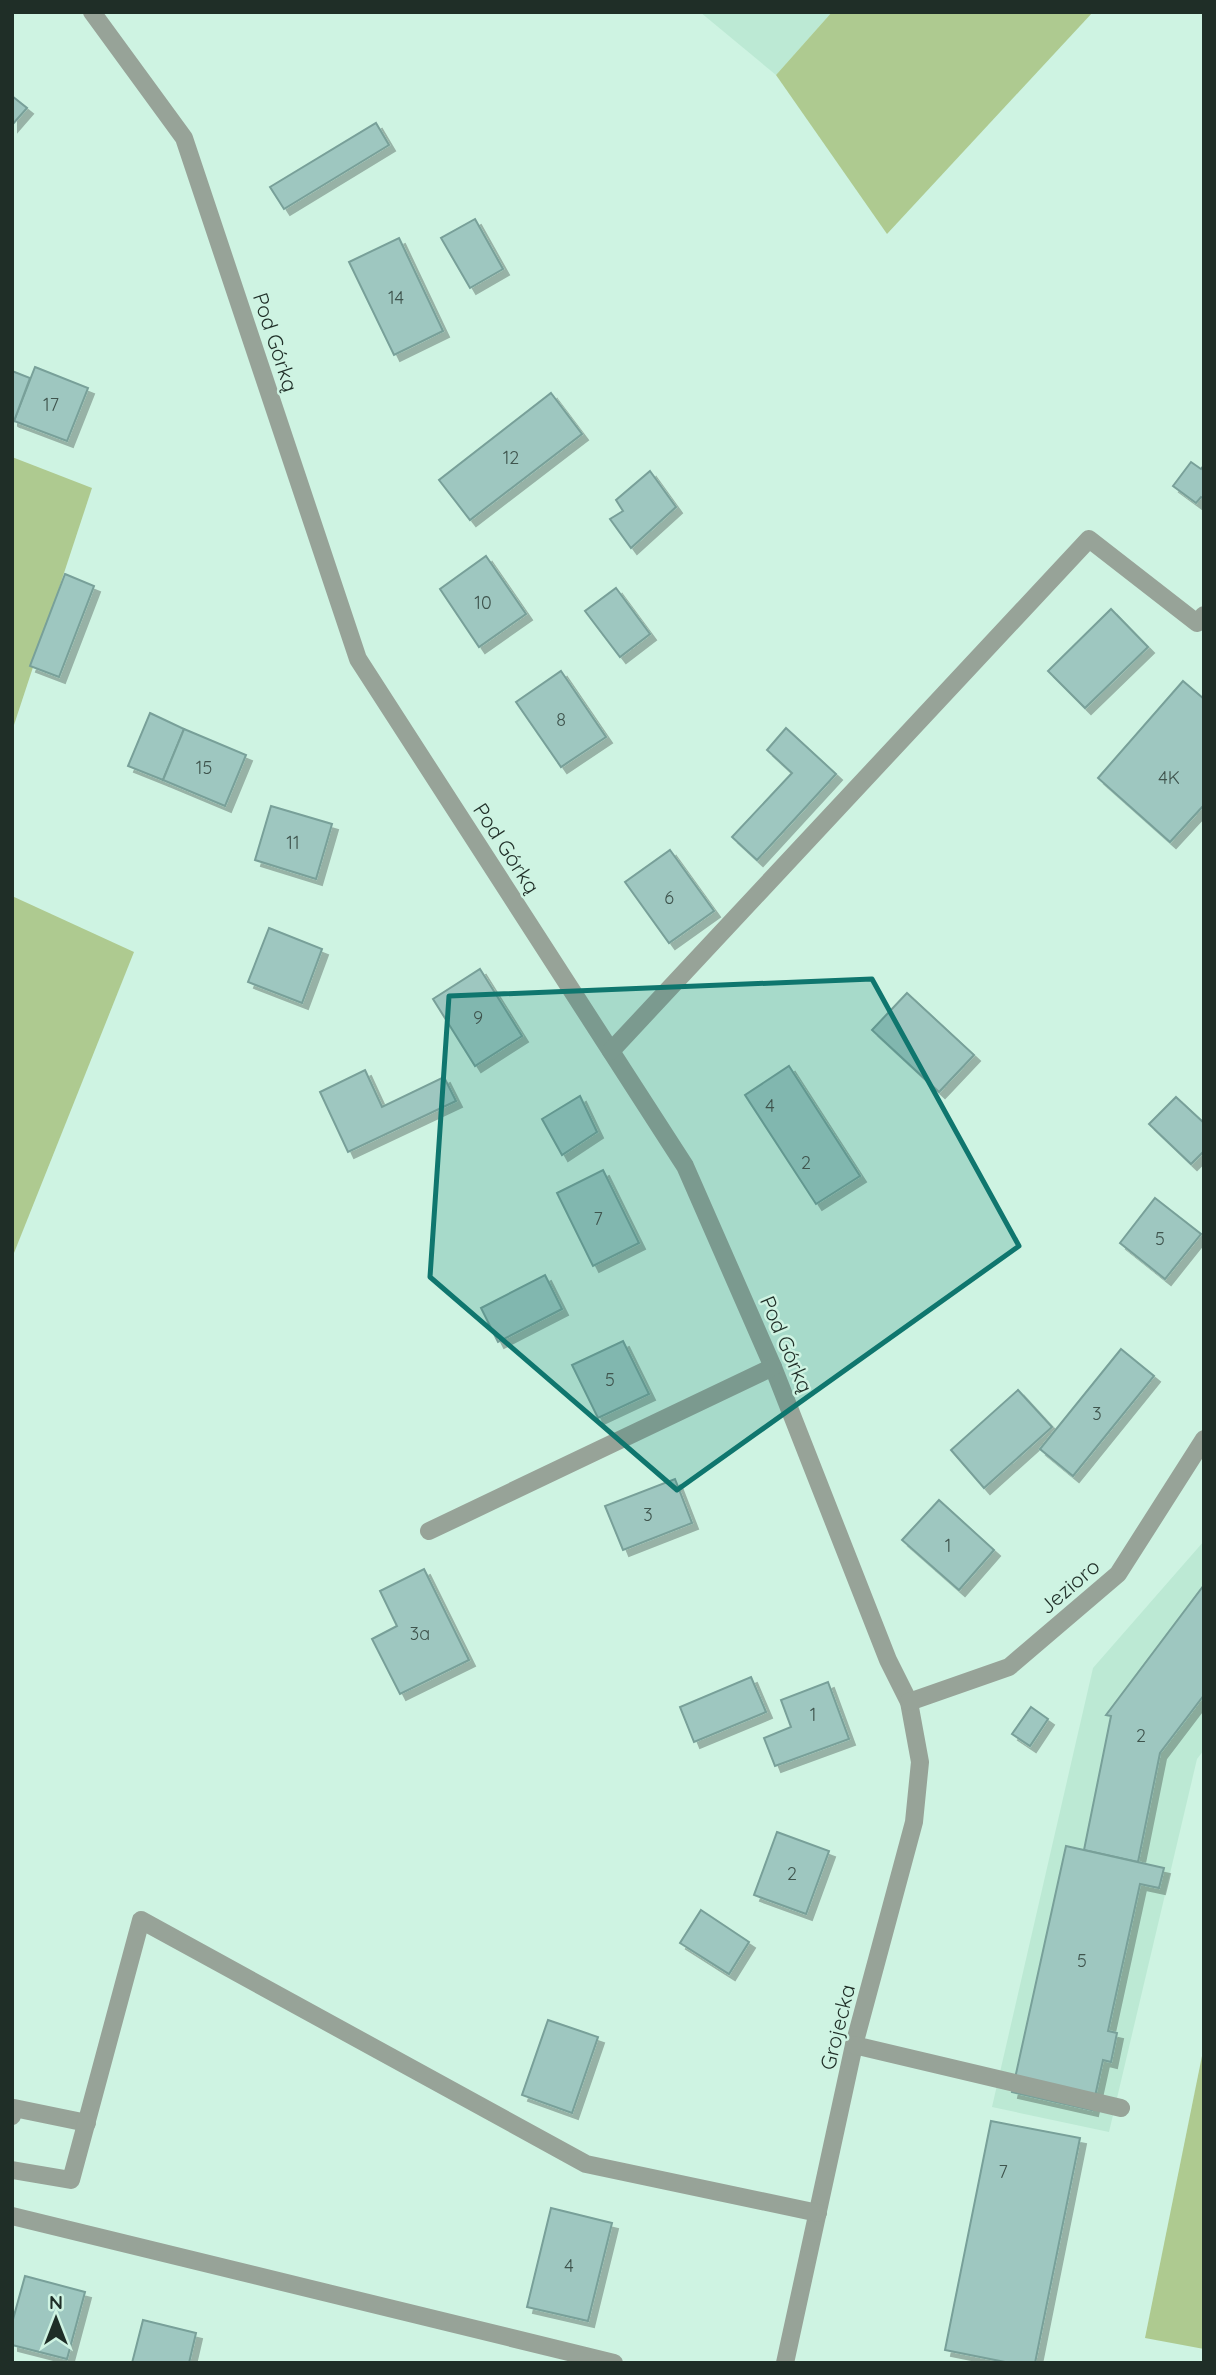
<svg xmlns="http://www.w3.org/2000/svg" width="1216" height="2375" font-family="Quicksand,sans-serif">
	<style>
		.built { fill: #bce9d4 }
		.green { fill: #aeca90 }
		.building { fill: #9ec7c0; stroke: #78a099; stroke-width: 2; filter: url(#shadow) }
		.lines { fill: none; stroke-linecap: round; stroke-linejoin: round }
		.minor { stroke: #97a398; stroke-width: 18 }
		.marked { fill: #0f766e; fill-opacity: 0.2; stroke: #0f766e; stroke-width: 5; stroke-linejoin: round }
		.labels { text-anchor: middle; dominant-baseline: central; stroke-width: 5; stroke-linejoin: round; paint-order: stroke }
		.number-label { font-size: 18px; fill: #3f544d }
		.street-label { font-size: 21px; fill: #1f2e27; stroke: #cef3e2 }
	</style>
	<defs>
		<filter id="shadow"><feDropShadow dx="6" dy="6" stdDeviation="0" flood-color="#0004"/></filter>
	</defs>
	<rect width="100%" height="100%" fill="#cef3e2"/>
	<g class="built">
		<polygon points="700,12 832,12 776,75"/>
		<polygon points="1204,1541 1204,1750 1197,1759 1109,2132 992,2107 1093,1668"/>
	</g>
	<g class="green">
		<polygon points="832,12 1093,12 887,234 776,75"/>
		<polygon points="12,457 92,488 12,731"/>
		<polygon points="12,896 134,952 12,1258"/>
		<polygon points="1204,2046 1204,2349 1145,2338"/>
	</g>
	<g class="building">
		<polygon points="12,96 27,108 12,125"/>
		<polygon points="376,123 389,145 284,209 270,187"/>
		<polygon points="475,219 503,269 470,288 441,238"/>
		<polygon points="399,238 443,331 394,355 349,262"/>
		<polygon points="35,367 88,388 67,441 14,421"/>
		<polygon points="12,371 30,378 14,421 12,420"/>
		<polygon points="551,393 582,434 470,520 439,480"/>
		<polygon points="1191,462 1201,469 1204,465 1204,499 1201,497 1196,503 1173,486"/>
		<polygon points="650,471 676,507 631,548 610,519 623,511 616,500"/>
		<polygon points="486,556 526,614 479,647 440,589"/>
		<polygon points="65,574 94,586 59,677 30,666"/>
		<polygon points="616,588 650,634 620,657 585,611"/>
		<polygon points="1111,609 1148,647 1085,708 1048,671"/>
		<polygon points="561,671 606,737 561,767 516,702"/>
		<polygon points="1183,681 1204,699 1204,805 1170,842 1098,778"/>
		<polygon points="150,713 184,729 163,780 128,766"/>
		<polygon points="786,728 836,774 757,860 732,837 792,773 767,750"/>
		<polygon points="184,729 246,755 225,806 163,780"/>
		<polygon points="271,806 332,824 316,879 255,860"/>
		<polygon points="670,850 714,911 669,943 625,882"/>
		<polygon points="269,928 322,949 302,1003 248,982"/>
		<polygon points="480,969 522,1036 475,1066 433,999"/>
		<polygon points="907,993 974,1055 939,1092 872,1030"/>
		<polygon points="789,1066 860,1176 816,1204 745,1095"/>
		<polygon points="365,1070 382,1107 444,1077 456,1101 348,1152 320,1092"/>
		<polygon points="580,1096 597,1132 562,1155 542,1119"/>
		<polygon points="1176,1097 1204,1123 1204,1151 1191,1164 1149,1124"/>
		<polygon points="603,1170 639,1243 593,1266 557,1193"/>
		<polygon points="1155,1198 1201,1234 1165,1279 1120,1243"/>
		<polygon points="545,1275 562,1309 498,1342 481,1308"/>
		<polygon points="623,1341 649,1394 598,1418 572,1365"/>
		<polygon points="1121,1349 1154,1376 1073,1476 1040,1449"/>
		<polygon points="1018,1390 1052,1427 984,1488 951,1450"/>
		<polygon points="675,1479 692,1523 623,1550 605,1506"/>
		<polygon points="939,1500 994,1550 959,1590 902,1540"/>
		<polygon points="424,1569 469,1660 400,1694 372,1639 397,1626 380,1591"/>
		<polygon points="1204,1585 1204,1695 1160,1753 1138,1862 1084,1850 1111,1716 1106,1715"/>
		<polygon points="751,1677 766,1712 694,1742 680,1707"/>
		<polygon points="828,1682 849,1739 775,1766 764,1738 791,1727 781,1700"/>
		<polygon points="1031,1707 1048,1719 1030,1746 1012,1734"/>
		<polygon points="777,1832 829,1851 806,1914 754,1895"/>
		<polygon points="1066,1846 1164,1868 1159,1888 1140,1884 1108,2031 1117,2033 1111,2062 1103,2060 1092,2110 1012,2092"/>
		<polygon points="701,1910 749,1942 729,1974 680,1943"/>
		<polygon points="548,2020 598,2037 572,2113 522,2095"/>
		<polygon points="991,2121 1080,2138 1035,2363 1010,2363 945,2350"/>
		<polygon points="551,2208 612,2223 588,2321 527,2307"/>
		<polygon points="25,2276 85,2292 67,2359 12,2345 12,2323"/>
		<polygon points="143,2320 196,2333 189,2363 132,2363"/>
	</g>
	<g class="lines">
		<g class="minor">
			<polyline points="92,12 184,138 358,659 685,1166 773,1367 888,1660 909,1702 920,1762 914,1822 854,2045 785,2363"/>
			<polyline points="611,1051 1089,539 1197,623 1204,615"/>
			<polyline points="429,1531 773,1367"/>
			<polyline points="909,1702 1009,1667 1118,1574 1204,1439"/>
			<polyline points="854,2045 1121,2108"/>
			<polyline points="12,2116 14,2108 87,2123"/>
			<polyline points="12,2170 71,2180 141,1920 586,2164 818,2213"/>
			<polyline points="12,2216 614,2363"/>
		</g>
	</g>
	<path class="marked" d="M872,979L1019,1246L677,1490L430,1277L449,996Z"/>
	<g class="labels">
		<g class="number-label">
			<text x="396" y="297">14</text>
			<text x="51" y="404">17</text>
			<text x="511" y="457">12</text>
			<text x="483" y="602">10</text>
			<text x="561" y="719">8</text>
			<text x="204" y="767">15</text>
			<text x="1169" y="777">4K</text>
			<text x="293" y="842">11</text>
			<text x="669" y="897">6</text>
			<text x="478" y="1017">9</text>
			<text x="770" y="1105">4</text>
			<text x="806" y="1162">2</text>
			<text x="598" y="1218">7</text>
			<text x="1160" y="1238">5</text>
			<text x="610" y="1379">5</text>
			<text x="1097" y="1413">3</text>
			<text x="648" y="1514">3</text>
			<text x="948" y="1545">1</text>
			<text x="420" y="1633">3a</text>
			<text x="813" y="1714">1</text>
			<text x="1141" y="1735">2</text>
			<text x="792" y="1873">2</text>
			<text x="1082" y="1960">5</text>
			<text x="1003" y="2171">7</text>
			<text x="569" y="2265">4</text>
		</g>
		<g class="street-label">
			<text transform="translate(276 342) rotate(72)">Pod Górką</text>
			<text transform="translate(507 848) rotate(57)">Pod Górką</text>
			<text transform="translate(787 1344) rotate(67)">Pod Górką</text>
			<text transform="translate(1069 1586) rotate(-41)">Jezioro</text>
			<text transform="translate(837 2027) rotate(-76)">Grojecka</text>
		</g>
	</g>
	<rect width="1216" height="2375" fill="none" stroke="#1f2e27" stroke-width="28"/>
	<g transform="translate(56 2319)" stroke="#cef3e2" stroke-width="5" paint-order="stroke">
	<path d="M0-5L12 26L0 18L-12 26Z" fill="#1f2e27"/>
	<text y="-10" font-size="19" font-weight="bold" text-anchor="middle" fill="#1f2e27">N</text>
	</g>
</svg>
